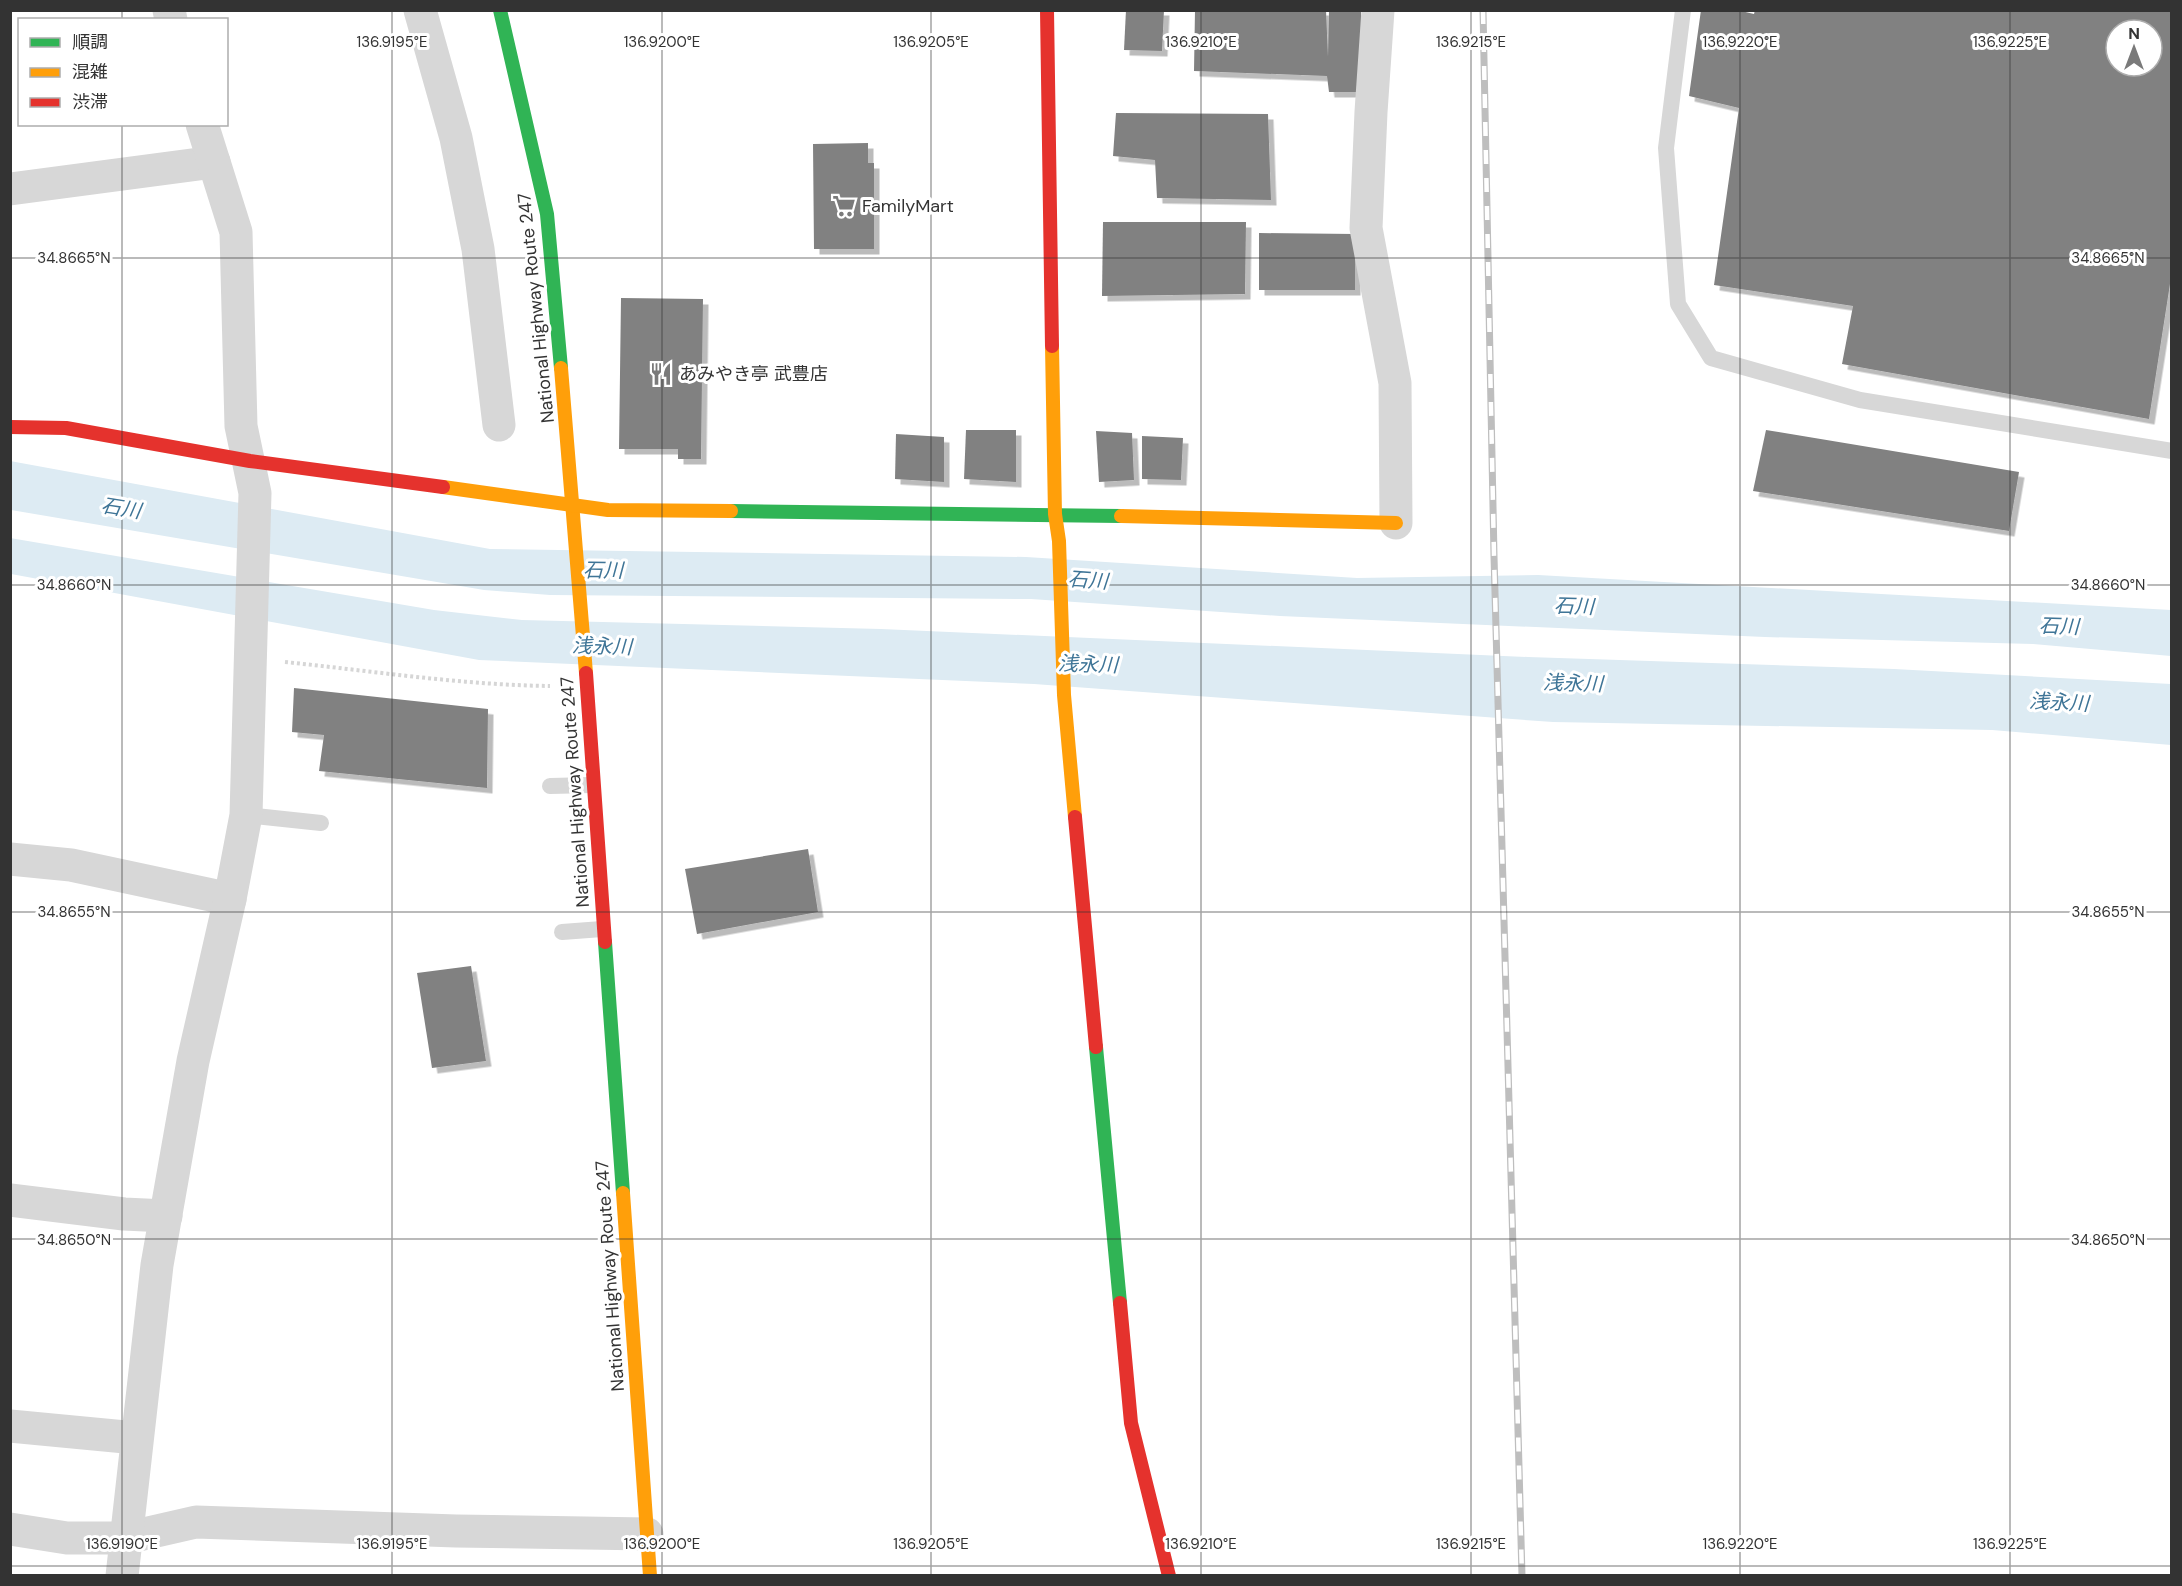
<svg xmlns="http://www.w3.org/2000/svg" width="2182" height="1586" font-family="'DM Sans','Noto Sans JP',sans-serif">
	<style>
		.water { fill: #ddebf3 }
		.building { fill: #818181; fill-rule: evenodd; filter: url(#shadow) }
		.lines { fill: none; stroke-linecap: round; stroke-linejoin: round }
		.path { stroke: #d6d6d6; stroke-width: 4; stroke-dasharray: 3 3; stroke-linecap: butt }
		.lane { stroke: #d7d7d7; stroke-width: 16 }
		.street { stroke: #d7d7d7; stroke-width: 33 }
		.fast { stroke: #30b455; stroke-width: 14 }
		.slow { stroke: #ff9f0a; stroke-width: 14 }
		.jam { stroke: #e5322d; stroke-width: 14 }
		.rail-casing { stroke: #bebebe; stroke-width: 7 }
		.rail { stroke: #fff; stroke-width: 4.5; stroke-dasharray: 14; stroke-linecap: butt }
		.ticks { fill: none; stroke: #333; stroke-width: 1.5; stroke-opacity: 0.45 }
		.labels { text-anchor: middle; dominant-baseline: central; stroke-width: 6; stroke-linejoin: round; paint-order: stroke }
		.poi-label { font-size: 18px; fill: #333; stroke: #fff; text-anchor: start }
		.street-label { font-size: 18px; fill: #333; stroke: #fff }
		.water-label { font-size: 20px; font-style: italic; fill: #3f7597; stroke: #fff }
		.ticks-label { font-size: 15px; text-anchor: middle; fill: #333; stroke: #fff; stroke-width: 6; stroke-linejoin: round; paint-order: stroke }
	</style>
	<defs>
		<filter id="shadow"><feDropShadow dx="5.5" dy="5.5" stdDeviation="0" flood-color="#0004"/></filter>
	</defs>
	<rect width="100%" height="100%" fill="#fff"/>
	<g class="water">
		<polygon points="10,461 490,549 1026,557 1357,578 1538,575 2171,610 2171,656 2033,644 1765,637 1280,616 1031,599 550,595 484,590 11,510"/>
		<polygon points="10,538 434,610 522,620 881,629 1528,657 1894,669 2171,684 2171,745 1992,730 1553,722 1034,684 479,660 11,574"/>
	</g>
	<g class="building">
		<polygon points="1126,10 1164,10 1162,51 1124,50"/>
		<polygon points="1195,10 1326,10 1328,57 1329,10 1361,10 1361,92 1329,92 1327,76 1194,71"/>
		<path d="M1701,10H1737L1754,14L1755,10H2172V271L2149,419L1842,364L1853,306L1714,285L1739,108L1689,96ZM2116,30H2152V66H2116Z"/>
		<polygon points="1116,113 1268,114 1271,200 1157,198 1155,160 1113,156"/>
		<polygon points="868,143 868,163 874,163 874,249 814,249 813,144"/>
		<polygon points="1103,222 1246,222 1245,294 1102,296"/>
		<polygon points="1259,233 1355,234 1355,290 1259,290"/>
		<polygon points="621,298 703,299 701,459 678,459 678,449 619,449"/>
		<polygon points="966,430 1016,430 1016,482 964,479"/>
		<polygon points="1766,430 2019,472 2009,531 1753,491"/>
		<polygon points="1096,431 1132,433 1134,480 1099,482"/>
		<polygon points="896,434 944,437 944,482 895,479"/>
		<polygon points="1142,436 1183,438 1181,480 1142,479"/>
		<polygon points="294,688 488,709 487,788 319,771 324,735 292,732"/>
		<polygon points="808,849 818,912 697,934 685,869"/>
		<polygon points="471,966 486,1061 432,1068 417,973"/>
	</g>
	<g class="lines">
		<path class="path" d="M285,662C373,671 461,685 550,686"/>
		<g class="lane">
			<polyline points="1683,10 1666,148 1678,304 1711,358 1860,400 2172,451"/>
			<polyline points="550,786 592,785"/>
			<polyline points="246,815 321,823"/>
			<polyline points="562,932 602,929"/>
		</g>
		<g class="street">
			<polyline points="169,10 171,20"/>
			<polyline points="420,10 456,138 478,249 499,425"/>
			<polyline points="1378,10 1371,112 1366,228 1395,383 1396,523"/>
			<polyline points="10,189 214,162"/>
			<polyline points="10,859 71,865 230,899"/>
			<polyline points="10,1200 124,1214 166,1216"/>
			<polyline points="10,1426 136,1438"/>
			<polyline points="10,1529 67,1538 126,1538 196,1522 456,1531 647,1534"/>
			<polyline points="122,1576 157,1265 193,1061 230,899 246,815 255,493 241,426 236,232 202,124"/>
		</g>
		<g class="fast">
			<polyline points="500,10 547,214 561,368"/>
			<polyline points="731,511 1121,516"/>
			<polyline points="605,942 623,1193"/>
			<polyline points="1096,1047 1120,1303"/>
		</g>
		<g class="slow">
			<polyline points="1052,346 1055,514 1059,541 1064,695 1075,817"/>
			<polyline points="561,368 586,673"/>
			<polyline points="443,487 608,510 731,511"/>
			<polyline points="1121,516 1396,523"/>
			<polyline points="623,1193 650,1576"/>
		</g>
		<g class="jam">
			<polyline points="1047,10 1052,346"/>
			<polyline points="10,427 66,428 250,461 443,487"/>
			<polyline points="586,673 605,942"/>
			<polyline points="1075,817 1096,1047"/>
			<polyline points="1120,1303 1131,1423 1169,1576"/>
		</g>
		<g class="rail-casing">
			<polyline id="rail" points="1483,10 1494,556 1522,1576"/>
		</g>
		<use href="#rail" class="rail"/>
	</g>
	<path class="ticks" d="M122,10V20M392,10V1576M662,10V1576M931,10V1576M1201,10V1576M1471,10V1576M1740,10V1576M2010,10V1576M122,124V1576M10,258H2172M10,585H2172M10,912H2172M10,1239H2172M10,1566H2172"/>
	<defs>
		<g id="supermarket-bare" transform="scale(1.8)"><path d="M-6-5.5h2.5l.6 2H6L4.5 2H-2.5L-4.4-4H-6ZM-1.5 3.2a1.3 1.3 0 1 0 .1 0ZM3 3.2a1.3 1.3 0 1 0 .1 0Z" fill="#7a7a7a" stroke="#fff" stroke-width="2.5" paint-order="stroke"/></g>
		<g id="restaurant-bare" transform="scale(1.8)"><path d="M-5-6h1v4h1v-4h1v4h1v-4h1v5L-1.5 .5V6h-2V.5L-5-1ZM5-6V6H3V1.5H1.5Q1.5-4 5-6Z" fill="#7a7a7a" stroke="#fff" stroke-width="2.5" paint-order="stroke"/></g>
	</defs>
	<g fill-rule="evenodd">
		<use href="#supermarket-bare" x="844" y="206"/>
		<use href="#restaurant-bare" x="661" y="374"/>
	</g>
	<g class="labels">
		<g class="poi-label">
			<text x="862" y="206">FamilyMart</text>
			<text x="679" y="374">あみやき亭 武豊店</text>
		</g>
		<g class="street-label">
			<text transform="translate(536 308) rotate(-96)">National Highway Route 247</text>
			<text transform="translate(575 792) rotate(-94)">National Highway Route 247</text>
			<text transform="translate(610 1276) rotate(-94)">National Highway Route 247</text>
		</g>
		<g class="water-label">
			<text transform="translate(121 508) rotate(9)">石川</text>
			<text transform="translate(603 570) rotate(1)">石川</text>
			<text transform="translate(1088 580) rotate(4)">石川</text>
			<text transform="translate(1574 606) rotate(2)">石川</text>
			<text transform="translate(2059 626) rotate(2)">石川</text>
			<text transform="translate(602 646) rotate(2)">浅永川</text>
			<text transform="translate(1088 664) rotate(2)">浅永川</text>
			<text transform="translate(1573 683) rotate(2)">浅永川</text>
			<text transform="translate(2059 702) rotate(3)">浅永川</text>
		</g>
	</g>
	<g class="ticks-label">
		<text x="392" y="47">136.9195°E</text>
		<text x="662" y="47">136.9200°E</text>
		<text x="931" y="47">136.9205°E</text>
		<text x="1201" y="47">136.9210°E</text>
		<text x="1471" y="47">136.9215°E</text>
		<text x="1740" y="47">136.9220°E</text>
		<text x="2010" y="47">136.9225°E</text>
		<text x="74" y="263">34.8665°N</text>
		<text x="2108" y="263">34.8665°N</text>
		<text x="74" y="590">34.8660°N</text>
		<text x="2108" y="590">34.8660°N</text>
		<text x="74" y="917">34.8655°N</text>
		<text x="2108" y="917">34.8655°N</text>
		<text x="74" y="1245">34.8650°N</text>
		<text x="2108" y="1245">34.8650°N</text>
		<text x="122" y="1549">136.9190°E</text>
		<text x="392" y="1549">136.9195°E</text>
		<text x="662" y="1549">136.9200°E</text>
		<text x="931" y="1549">136.9205°E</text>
		<text x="1201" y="1549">136.9210°E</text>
		<text x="1471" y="1549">136.9215°E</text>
		<text x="1740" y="1549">136.9220°E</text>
		<text x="2010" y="1549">136.9225°E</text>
	</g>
	<rect width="2182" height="1586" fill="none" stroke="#333333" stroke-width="24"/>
	<rect x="18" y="18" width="210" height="108" fill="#ffffff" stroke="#adadad" stroke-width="1.5"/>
	<rect x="30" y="38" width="30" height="9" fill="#30b455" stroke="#adadad" stroke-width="1.5"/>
	<text x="72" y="48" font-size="18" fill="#333333">順調</text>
	<rect x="30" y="68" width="30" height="9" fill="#ff9f0a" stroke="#adadad" stroke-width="1.5"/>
	<text x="72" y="78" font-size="18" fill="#333333">混雑</text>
	<rect x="30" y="98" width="30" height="9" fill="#e5322d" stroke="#adadad" stroke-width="1.5"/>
	<text x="72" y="108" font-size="18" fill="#333333">渋滞</text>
	<g transform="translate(2134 48)"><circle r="28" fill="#ffffff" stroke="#adadad" stroke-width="1.5"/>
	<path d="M0-4.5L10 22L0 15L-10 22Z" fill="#7a7a7a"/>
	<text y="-9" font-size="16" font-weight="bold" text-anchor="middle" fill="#333333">N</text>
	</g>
</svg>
